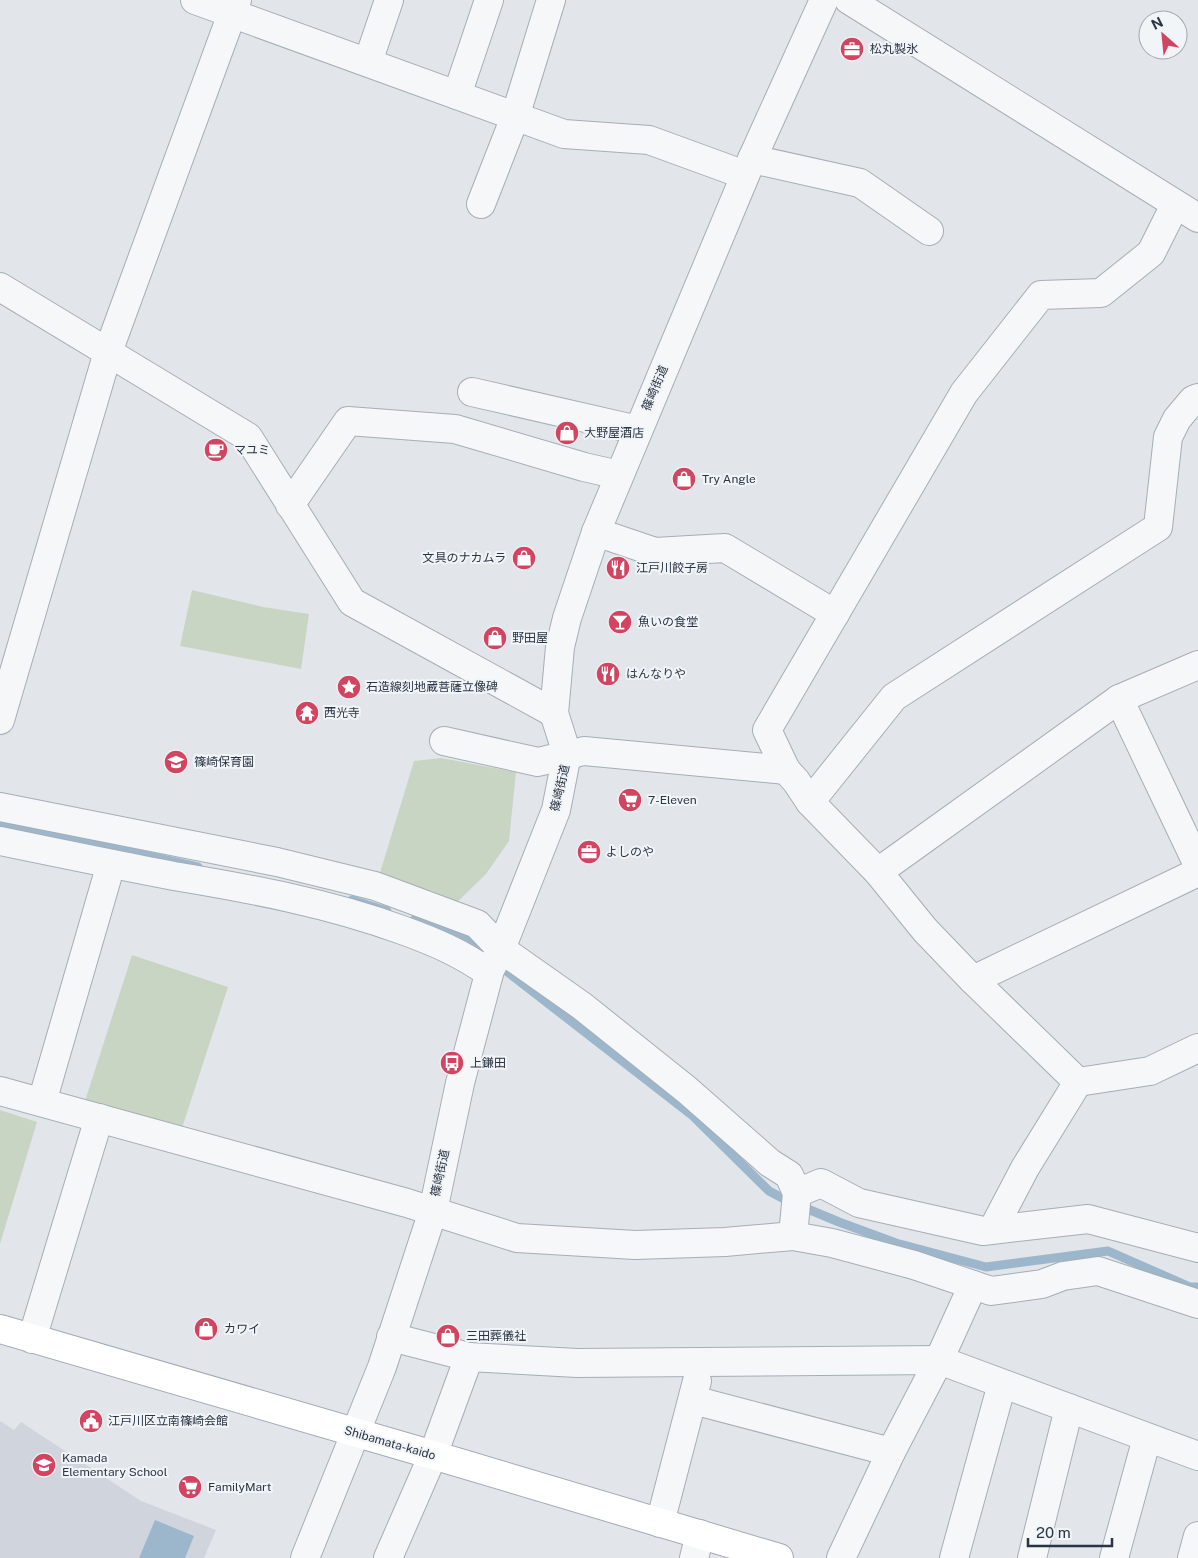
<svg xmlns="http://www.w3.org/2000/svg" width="1198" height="1558" font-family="'Public Sans','Noto Sans JP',sans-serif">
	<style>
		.built { fill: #d0d5dd }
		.green { fill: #c9d5c3 }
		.water { fill: #9cb6cc }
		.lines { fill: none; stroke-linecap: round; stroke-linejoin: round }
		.stream { stroke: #9cb6cc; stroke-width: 9 }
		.minor-casing { stroke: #a7adb6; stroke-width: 30 }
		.major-casing { stroke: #a1abb7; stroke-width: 30 }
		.minor { stroke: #f5f7f9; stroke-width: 28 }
		.major { stroke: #fff; stroke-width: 28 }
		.labels { text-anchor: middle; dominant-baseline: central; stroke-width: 4; stroke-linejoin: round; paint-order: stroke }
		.poi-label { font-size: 12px; fill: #293444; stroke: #f2f5f8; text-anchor: start }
		.street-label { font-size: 12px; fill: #293444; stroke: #f2f5f8 }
	</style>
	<rect width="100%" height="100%" fill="#e2e6eb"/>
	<polygon class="built" points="0,1421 14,1430 21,1422 141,1501 216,1530 204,1558 0,1558"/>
	<g class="green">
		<polygon points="192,590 263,607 309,614 301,669 180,646"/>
		<polygon points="441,758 516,772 509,841 486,874 452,907 379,876 414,761"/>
		<polygon points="132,955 228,987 182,1128 85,1101"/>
		<polygon points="0,1110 37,1122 0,1244"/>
	</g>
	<polygon class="water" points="155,1520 194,1536 185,1558 139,1558"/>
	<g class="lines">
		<g class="stream">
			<polyline points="0,823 198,867"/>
			<polyline points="352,900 387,911"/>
			<polyline points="414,920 464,938 693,1116 769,1191 786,1200 839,1222 896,1243 986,1267 1108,1251 1190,1287 1198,1287"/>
		</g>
		<g class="minor-casing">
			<g id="minor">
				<polyline points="195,0 564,134 649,140 745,175"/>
				<polyline points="849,0 1198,218"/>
				<polyline points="368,62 389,0"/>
				<polyline points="457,95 489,0"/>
				<polyline points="752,159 860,183 929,231"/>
				<polyline points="481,204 515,117 551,0"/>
				<polyline points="0,287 248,437 352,602 554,713"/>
				<polyline points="472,392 638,430"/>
				<polyline points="290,505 348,421 455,429 584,467 619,475"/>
				<polyline points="596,532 655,552 725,548 835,614"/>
				<polyline points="1119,699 1198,865"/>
				<polyline points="0,720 108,352 237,0"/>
				<polyline points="444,741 538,762 584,751 786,770"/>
				<polyline points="810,802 894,697 1158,527 1168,437 1177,419 1193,400 1198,398"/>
				<polyline points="0,807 277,862 375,886 477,924 501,949 582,1006 687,1090 770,1163 789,1175 797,1193 793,1236"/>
				<path d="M0,841C58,853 116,865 174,876C252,889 328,903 402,930C435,942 461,953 489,973"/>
				<polyline points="878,872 1119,699 1198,665"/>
				<polyline points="973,980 1198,872"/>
				<polyline points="1078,1082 1150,1071 1198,1048"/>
				<polyline points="0,1091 407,1203 517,1238 635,1245 725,1242 793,1236 832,1243 914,1265 991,1291 1042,1284 1063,1276 1098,1271 1198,1304"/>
				<polyline points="42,1102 111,864"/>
				<polyline points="797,1193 821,1183 859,1203 983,1231 1088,1219 1198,1248"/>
				<polyline points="993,1229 1025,1168 1078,1082 973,980 925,930 878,872 810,802 796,781 786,770 767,730 964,393 1041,295 1101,293 1151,253 1175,205"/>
				<polyline points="391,1337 469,1357"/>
				<polyline points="32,1339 99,1118"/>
				<polyline points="693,1400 891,1452"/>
				<polyline points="660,1523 697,1381"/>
				<polyline points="305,1558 382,1367 433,1211 460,1083 490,970 501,949 556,810 567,754 554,713 560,647 567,618 596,532 752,159 824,0"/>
				<polyline points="388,1558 433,1455 469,1357 577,1363 939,1360 1198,1456"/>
				<polyline points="694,1558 700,1534"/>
				<polyline points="841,1558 891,1452 939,1360 973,1285"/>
				<polyline points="954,1558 1002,1384"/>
				<polyline points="1032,1558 1069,1408"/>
				<polyline points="1114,1558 1147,1438"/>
				<polyline points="1192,1558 1198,1536"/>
			</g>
		</g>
		<g class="major-casing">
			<polyline id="major" points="0,1329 433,1455 779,1558"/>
		</g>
		<use href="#minor" class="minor"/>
		<use href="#major" class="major"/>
	</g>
	<defs>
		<g id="office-disc" transform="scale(1.25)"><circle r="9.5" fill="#d34461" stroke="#f2f5f8"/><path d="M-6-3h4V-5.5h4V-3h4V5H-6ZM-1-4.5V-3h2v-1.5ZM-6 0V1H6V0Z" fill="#fff"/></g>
		<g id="shop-disc" transform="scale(1.25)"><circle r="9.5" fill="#d34461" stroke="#f2f5f8"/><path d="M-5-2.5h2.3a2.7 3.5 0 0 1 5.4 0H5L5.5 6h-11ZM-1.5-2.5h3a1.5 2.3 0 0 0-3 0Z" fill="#fff"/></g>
		<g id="cafe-disc" transform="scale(1.25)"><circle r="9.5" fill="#d34461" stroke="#f2f5f8"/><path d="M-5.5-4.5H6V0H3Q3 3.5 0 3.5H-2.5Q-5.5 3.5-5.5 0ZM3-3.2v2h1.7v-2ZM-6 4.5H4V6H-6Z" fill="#fff"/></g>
		<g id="restaurant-disc" transform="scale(1.25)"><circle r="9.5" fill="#d34461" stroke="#f2f5f8"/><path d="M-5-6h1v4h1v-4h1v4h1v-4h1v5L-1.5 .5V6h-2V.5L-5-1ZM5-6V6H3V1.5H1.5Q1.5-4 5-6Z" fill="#fff"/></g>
		<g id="bar-disc" transform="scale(1.25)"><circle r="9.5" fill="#d34461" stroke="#f2f5f8"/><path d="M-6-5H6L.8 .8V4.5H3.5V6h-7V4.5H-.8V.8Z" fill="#fff"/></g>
		<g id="sight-disc" transform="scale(1.25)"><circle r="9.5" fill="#d34461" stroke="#f2f5f8"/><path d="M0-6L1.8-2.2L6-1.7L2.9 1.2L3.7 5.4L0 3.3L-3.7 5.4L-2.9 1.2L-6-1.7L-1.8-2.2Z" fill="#fff"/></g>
		<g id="temple-disc" transform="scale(1.25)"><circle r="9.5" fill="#d34461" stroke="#f2f5f8"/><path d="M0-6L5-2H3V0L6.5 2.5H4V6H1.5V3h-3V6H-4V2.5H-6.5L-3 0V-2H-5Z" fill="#fff"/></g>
		<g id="school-disc" transform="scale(1.25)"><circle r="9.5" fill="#d34461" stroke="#f2f5f8"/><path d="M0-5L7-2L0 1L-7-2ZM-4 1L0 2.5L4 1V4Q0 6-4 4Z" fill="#fff"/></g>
		<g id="supermarket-disc" transform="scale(1.25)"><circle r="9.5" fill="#d34461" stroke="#f2f5f8"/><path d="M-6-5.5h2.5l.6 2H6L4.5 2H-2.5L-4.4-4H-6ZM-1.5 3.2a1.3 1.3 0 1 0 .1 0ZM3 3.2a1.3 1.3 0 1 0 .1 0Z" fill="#fff"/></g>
		<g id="bus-disc" transform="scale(1.25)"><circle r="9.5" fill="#d34461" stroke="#f2f5f8"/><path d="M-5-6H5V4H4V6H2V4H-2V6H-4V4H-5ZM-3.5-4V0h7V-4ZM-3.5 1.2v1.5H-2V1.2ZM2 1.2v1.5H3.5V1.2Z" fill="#fff"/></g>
		<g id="civic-disc" transform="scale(1.25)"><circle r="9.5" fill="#d34461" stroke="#f2f5f8"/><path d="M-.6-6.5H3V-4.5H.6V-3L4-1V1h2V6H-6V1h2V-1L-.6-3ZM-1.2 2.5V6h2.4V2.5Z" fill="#fff"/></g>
	</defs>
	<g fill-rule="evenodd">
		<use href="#office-disc" x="852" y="49"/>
		<use href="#shop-disc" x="567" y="433"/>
		<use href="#cafe-disc" x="216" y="450"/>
		<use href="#shop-disc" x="684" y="479"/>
		<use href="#shop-disc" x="524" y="558"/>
		<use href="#restaurant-disc" x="618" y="568"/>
		<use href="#bar-disc" x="620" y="622"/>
		<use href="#shop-disc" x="495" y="638"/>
		<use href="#restaurant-disc" x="608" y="674"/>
		<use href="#sight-disc" x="349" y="687"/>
		<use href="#temple-disc" x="307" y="713"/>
		<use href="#school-disc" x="176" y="762"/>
		<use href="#supermarket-disc" x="630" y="800"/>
		<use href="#office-disc" x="589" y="852"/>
		<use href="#bus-disc" x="452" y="1063"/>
		<use href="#shop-disc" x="206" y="1329"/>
		<use href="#shop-disc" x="448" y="1336"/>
		<use href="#civic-disc" x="91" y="1421"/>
		<use href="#school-disc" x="44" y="1465"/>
		<use href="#supermarket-disc" x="190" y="1487"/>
	</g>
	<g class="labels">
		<g class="poi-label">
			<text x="870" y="49">松丸製氷</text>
			<text x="584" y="433">大野屋酒店</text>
			<text x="234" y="450">マユミ</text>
			<text x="702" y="479">Try Angle</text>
			<text x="506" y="558" text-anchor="end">文具のナカムラ</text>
			<text x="636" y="568">江戸川餃子房</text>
			<text x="638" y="622">魚いの食堂</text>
			<text x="512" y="638">野田屋</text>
			<text x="626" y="674">はんなりや</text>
			<text x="366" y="687">石造線刻地蔵菩薩立像碑</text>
			<text x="324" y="713">西光寺</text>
			<text x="194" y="762">篠崎保育園</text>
			<text x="648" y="800">7-Eleven</text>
			<text x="606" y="852">よしのや</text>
			<text x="470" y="1063">上鎌田</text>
			<text x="224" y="1329">カワイ</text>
			<text x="466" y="1336">三田葬儀社</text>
			<text x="108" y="1421">江戸川区立南篠崎会館</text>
			<text x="62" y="1458">Kamada<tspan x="62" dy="14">Elementary School</tspan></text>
			<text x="208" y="1487">FamilyMart</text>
		</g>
		<g class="street-label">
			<text transform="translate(655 388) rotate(-67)">篠崎街道</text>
			<text transform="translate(560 788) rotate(-77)">篠崎街道</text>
			<text transform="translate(440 1173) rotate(-78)">篠崎街道</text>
			<text transform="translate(390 1443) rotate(16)">Shibamata-kaido</text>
		</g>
	</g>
	<g transform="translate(1163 35) rotate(333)"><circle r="24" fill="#f2f5f8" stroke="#a2a8b0"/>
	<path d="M0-4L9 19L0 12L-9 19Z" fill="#d34461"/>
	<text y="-8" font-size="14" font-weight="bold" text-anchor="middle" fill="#293444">N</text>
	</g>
	<path d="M1028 1538v8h84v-8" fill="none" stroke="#293444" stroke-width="2.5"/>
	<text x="1036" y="1538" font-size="15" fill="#293444" stroke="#f2f5f8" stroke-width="4" paint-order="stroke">20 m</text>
</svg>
